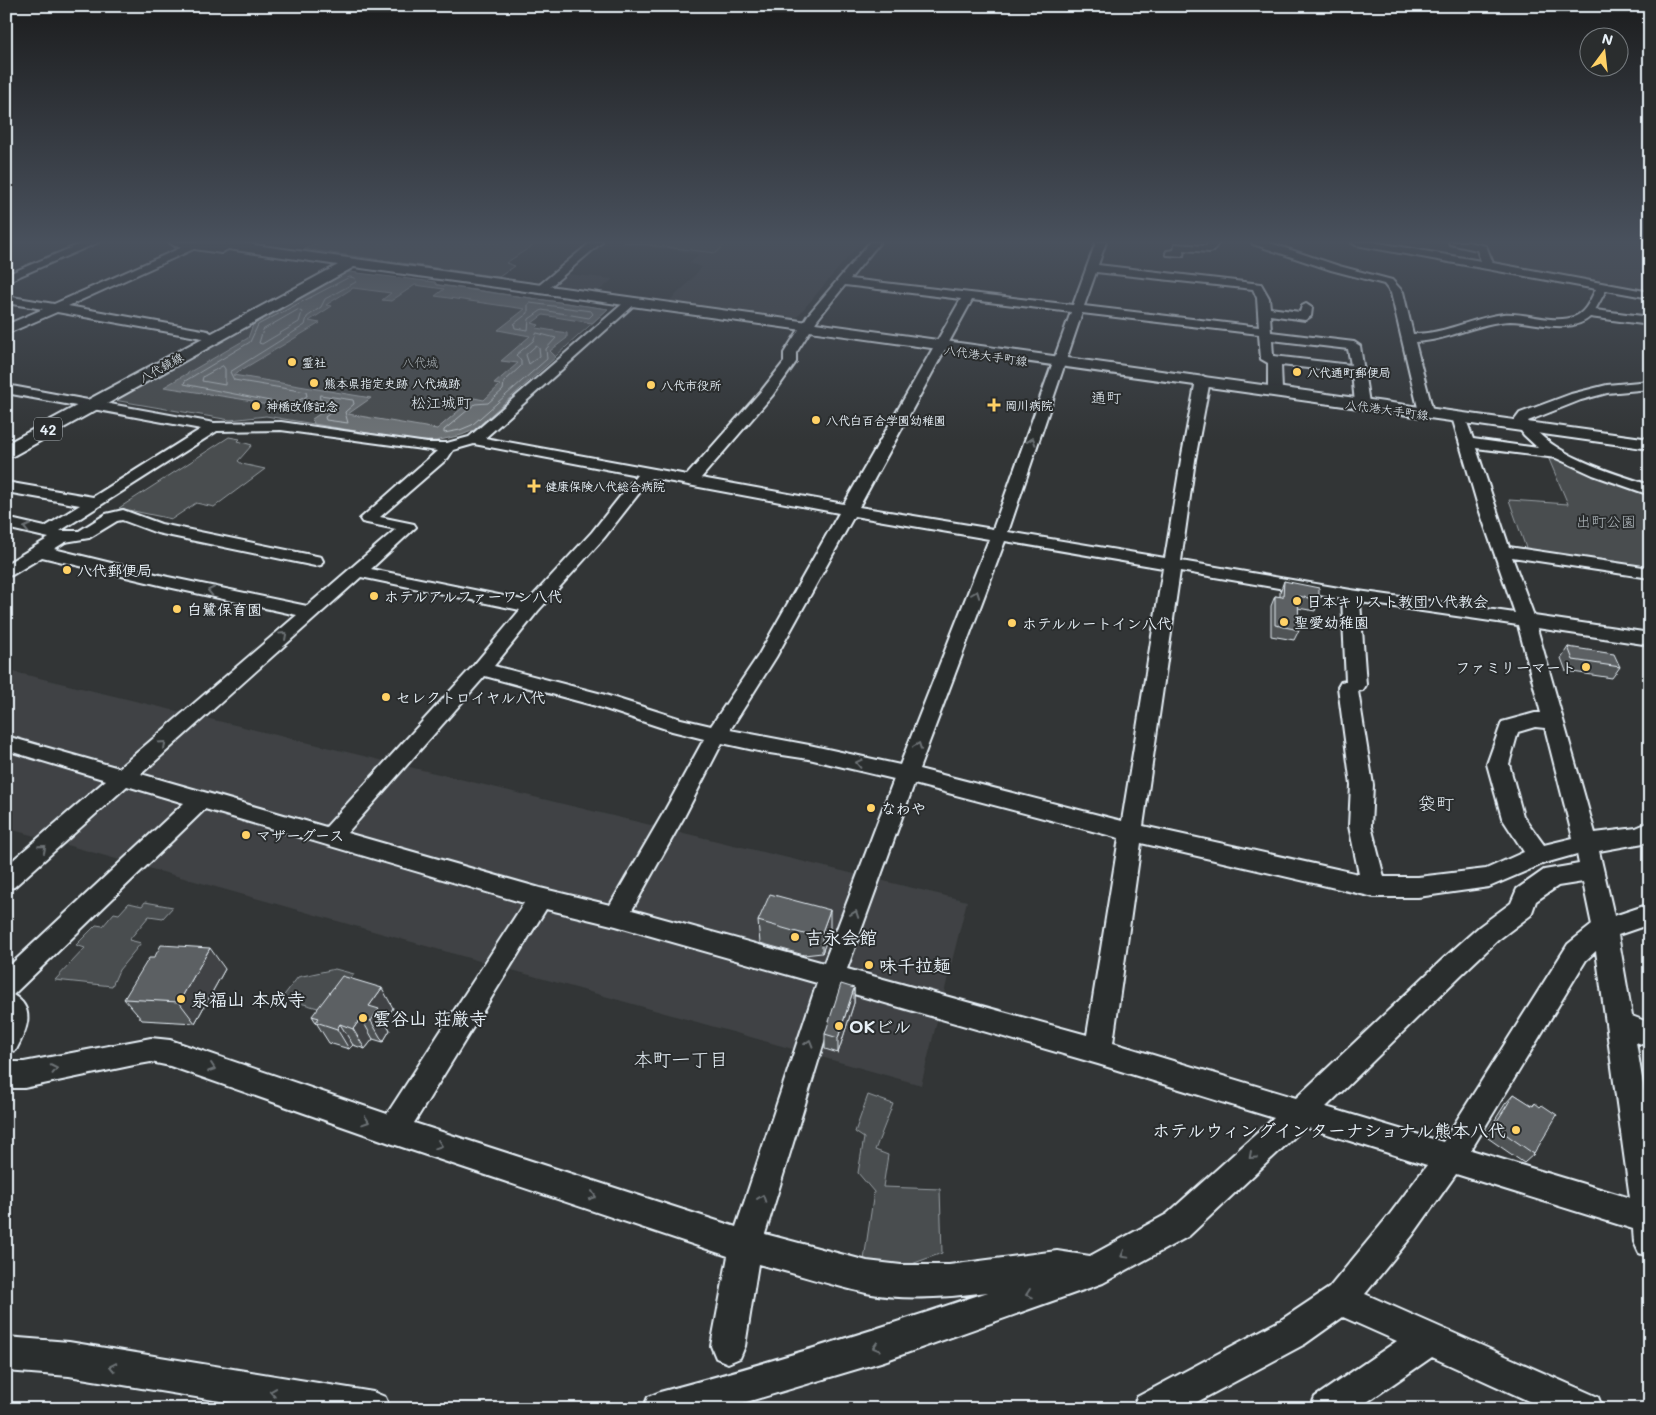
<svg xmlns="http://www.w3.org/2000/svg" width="1656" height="1415" font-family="Mali,'Klee One',sans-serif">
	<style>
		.built { fill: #3f4244 }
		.green { fill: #494d4f; stroke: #989fa4 }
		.water { fill: #6e7376; stroke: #9fa5aa; fill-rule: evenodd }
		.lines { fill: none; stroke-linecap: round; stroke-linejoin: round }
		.shore { stroke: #b7bfc4; stroke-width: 1 }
		.minor-casing { stroke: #e8f1f8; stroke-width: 4 }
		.major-casing { stroke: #e8f1f8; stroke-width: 4 }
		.minor { fill: #2a2d2e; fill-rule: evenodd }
		.major { fill: #2a2d2e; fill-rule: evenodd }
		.wall { fill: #4f5355; stroke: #e8f1f8 }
		.shaded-wall { fill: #404345; stroke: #e8f1f8 }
		.building { fill: #5c6063; stroke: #e8f1f8 }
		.oneway { stroke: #6c7275 }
		.poi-dot { fill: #ffd166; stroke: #2a2d2e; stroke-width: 2 }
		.labels { text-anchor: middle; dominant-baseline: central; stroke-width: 4; stroke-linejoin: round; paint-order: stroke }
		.far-street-label { font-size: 12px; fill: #e8f1f8; stroke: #2a2d2e }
		.far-poi-label { font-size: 12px; font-weight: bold; fill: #e8f1f8; stroke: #2a2d2e; text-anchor: start }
		.far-park-label { font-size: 12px; fill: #b0b8bd; stroke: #2a2d2e }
		.shield { fill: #2a2d2e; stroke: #afb6bb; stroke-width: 1 }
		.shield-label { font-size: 14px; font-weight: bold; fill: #e8f1f8 }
		.far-quarter-label { font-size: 15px; fill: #e8f1f8; stroke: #2a2d2e }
		.park-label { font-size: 15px; fill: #b0b8bd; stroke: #2a2d2e }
		.poi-label { font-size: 15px; font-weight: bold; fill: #e8f1f8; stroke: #2a2d2e; text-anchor: start }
		.quarter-label { font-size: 18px; fill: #e8f1f8; stroke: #2a2d2e }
		.near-poi-label { font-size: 18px; font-weight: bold; fill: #e8f1f8; stroke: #2a2d2e; text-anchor: start }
		.near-neighbourhood-label { font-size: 19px; fill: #e8f1f8; stroke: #2a2d2e }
	</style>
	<rect width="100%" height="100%" fill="#323536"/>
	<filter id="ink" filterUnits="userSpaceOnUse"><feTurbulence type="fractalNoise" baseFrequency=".02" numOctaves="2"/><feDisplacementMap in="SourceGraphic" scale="10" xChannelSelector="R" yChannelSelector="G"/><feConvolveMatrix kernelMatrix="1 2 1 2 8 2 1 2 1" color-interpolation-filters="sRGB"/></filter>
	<g filter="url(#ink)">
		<g class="built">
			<polygon points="604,242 850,242 860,243 796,318 669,301 685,286 702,267 689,263 699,255 669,249 607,244"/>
			<polygon points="1466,242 1650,242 1650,292 1493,263 1485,246"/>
			<polygon points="566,274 613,279 598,292 549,286"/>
			<polygon points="6,670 967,901 921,1085 6,828"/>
		</g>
		<g class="green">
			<polygon points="320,242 538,242 506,263 515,266 499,277 304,249"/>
			<polygon points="623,242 728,242 716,253"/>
			<polygon points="349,272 608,309 474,430 439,440 416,441 266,416 230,420 114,400 344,273"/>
			<polygon points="229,437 240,439 238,441 252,445 238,461 242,464 265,469 214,507 196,503 172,519 119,508"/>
			<polygon points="1548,457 1571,461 1650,492 1650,568 1527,551 1509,500 1568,504"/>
			<polygon points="145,902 173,907 163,918 149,916 129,940 141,943 119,970 112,986 55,980 85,948 76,945 96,925 103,926 114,913 119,914 129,903 142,906"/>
			<polygon points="335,969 354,974 332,1004 318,1008 282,998 298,977"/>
			<polygon points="868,1095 893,1104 875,1150 888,1155 883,1187 940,1189 942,1253 909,1265 864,1260 874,1192 858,1173 864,1138 855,1132"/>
		</g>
		<path class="water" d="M349,272L435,282L437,285L608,309L592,323L543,315L532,323L539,325L536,328L567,333V338L550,351L556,357L474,430L462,435L436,441H416L314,424L312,419L330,407L308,401L291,411L274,408L272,405L251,403L253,401L164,387L248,338L254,322L310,291L313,292L344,273ZM415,285L444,289L435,296L525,309L498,330L530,336L501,361L518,363L494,384L500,385L484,400L474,398L437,429L348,414L371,398L233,375L320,323L309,321L332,306L326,305L353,288L391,293L382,300L391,301Z"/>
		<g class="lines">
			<g class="shore">
				<polygon points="350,277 355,278 356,282 325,299 321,307 307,317 305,325 230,372 234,380 306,392 307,396 290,405 184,384 185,381 250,342 258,325"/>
				<polygon points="530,303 591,311 593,314 589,318 542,310 529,319 528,330 515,328 514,324 528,313 528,305"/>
				<polygon points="298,310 302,312 299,322 262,344 259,343 263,330"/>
				<polygon points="537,333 556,338 546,349 547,359 472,425 460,430 444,433 444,430 475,404 488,403 503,390 504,382 521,366 521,361 516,355 533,341"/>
				<polygon points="536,346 539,348 540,356 529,364 526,355"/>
				<polygon points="223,366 225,369 225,385 202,381 203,377"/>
				<polygon points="320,395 353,400 354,404 345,412 348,423 326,420 325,417 333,411 334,406 330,402 320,399"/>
			</g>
			<g class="minor-casing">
				<g id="minor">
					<polygon points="85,242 99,242 6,282 6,275"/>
					<polygon points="194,242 199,245 198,247 68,306 208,331 214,335 212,338 208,339 57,312 6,334 6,325 43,309 6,303 6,296 54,304"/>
					<polygon points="591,242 602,242 545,291 537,291 535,289 537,287"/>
					<path d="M870,242H880L850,279L1073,305L1096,242H1106L1098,265L1261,284L1269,298L1270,308L1300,312L1302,306L1306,304L1312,308L1311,316L1305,320L1270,315L1271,332L1354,342L1360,346L1369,403L1362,407L1355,403L1352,373L1281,365L1282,391L1280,394H1270L1268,391V363L1261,359L1259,334L1082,313L1008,532L1165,558L1181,460L1196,380L1203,376L1210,380L1195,460L1181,561L1351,590L1515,613L1478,506L1452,417L1459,413L1464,414L1473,439L1538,448L1524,435L1514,421L1520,413L1571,394L1607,385L1650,381V389L1607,393L1581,400L1528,421C1551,455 1612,473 1650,485V495L1593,475L1556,458L1476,448L1509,547L1650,568V578L1512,557L1534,616L1650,633V645L1537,628L1595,833L1636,828L1650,822L1649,842L1599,851L1614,916L1650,904V924L1618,935L1632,1016L1650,1023V1047L1636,1042L1650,1126V1257L1639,1253L1634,1242L1633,1229L1456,1174L1412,1236L1365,1294L1598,1397L1603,1409H1546L1432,1357L1357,1409H1310L1315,1397L1397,1341L1343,1317L1305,1344L1184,1409H1132L1137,1397L1281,1320L1329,1288L1390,1214L1427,1165L1305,1127L1189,1236L1103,1283L884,1361L723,1409H643L648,1397L660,1392C772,1362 879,1329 988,1292C948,1297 906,1301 866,1293C830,1285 794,1273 758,1264L745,1346L740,1358L728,1363L716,1358L711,1346L728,1256L393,1144L170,1066L151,1062L134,1065L24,1088H6V1062H24L151,1038L170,1040L387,1114L524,903L205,809L13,995C37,1009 26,1031 16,1050L6,1053V969L184,803L127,786L14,887L6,889V866L106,780L6,750V736L119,768L297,615L168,587L42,557L12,575L6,576V564L49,538L6,528V518L45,527L80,505L6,492V482L93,497L201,429L6,393V385L214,423L281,422L427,443H447L469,437L627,300L631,299L637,302L635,304L485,438L687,475L762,390L784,362V353L808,315ZM1096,272L1253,289L1257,298L1259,327L1084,306ZM845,285L961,299L844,504L701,478L772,396L796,362V353L817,320ZM972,300L1071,312L993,529L859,507ZM1272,340L1348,349L1351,365L1273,356ZM281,430L437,451L360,519L362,522L396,529L307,606L168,577L54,549L65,542L89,538L117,521L122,520L157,533L315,566L321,565L323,561L321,557L161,524L123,510L106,514L79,531H60L217,431ZM474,444L637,475L592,532L528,601L371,569L416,527L414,524L380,517L448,458L453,450ZM651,478L839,513L758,656L711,726L681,719L602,694L494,666L538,611L604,538ZM854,516L989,539L900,765L809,745L730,730L776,657ZM1005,541L1163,568L1122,821L919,769ZM1180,571L1342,599L1346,681L1341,682L1338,687L1351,785L1349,826L1359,874L1143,826ZM361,577L520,610L474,665L326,827L141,774ZM1360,602L1518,625L1541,713H1535L1502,722L1487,764L1502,818L1524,852L1486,869L1418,877H1384L1371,826L1373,785L1358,691L1363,690L1366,685ZM485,676L596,706L672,731L704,739L664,812L610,905L540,888L347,833ZM1535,727L1545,728L1573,838L1544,845L1523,816L1509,764L1518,732ZM722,743L763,752L809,759L894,779L824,963L632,910L684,817ZM914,784L1119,838L1087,1035L847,969ZM1141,843L1374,897H1418L1489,887L1545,863L1577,854L1579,864L1544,870L1517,889L1511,903L1480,926L1444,958L1296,1098L1113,1043ZM1583,882L1592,925L1568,944L1443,1142L1326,1107L1462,974L1498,940L1531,915L1536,901L1558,886ZM546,909L616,926L817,983L736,1227L414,1123ZM1596,951L1630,1198L1471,1150L1586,960ZM840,990L1098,1064L1274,1118L1167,1214L1090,1256L1057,1251L949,1265H901L867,1261L765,1234Z"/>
					<polygon points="1209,242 1219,242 1213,251 1209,252 1184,250 1183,256 1167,255 1166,253 1167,251 1174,250 1175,244 1206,246"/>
					<path d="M1252,242H1267L1339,266L1392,280L1403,292L1413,334C1445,334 1472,318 1503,314C1526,312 1554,325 1576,316C1586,312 1591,298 1596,289L1356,245L1351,242H1373L1481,261L1477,250L1450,244L1449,242H1468L1486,246L1493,263L1650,292V298L1606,290L1595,310L1650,317V325L1590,317C1570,335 1534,321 1510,321C1478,322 1448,341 1415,342L1433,412L1426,416L1419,412L1391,293L1384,284L1331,270L1253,244Z"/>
					<polygon points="6,1337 69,1342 373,1392 385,1397 390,1409 268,1409 69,1376 6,1371"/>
				</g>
			</g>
			<g class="major-casing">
				<polygon id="major" points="169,242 233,242 1650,439 1650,449 354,267 13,456 6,457 6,444 338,265 228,249 221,253 175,246"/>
			</g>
			<use href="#minor" class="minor"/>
			<use href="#major" class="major"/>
		</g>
		<g class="wall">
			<polygon points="1284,581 1319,600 1315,611 1298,608 1299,630 1294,640 1271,636 1271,606 1275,596 1280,597 1280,592"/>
			<polygon points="1568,647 1620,667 1612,678 1566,671 1561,658"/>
			<polygon points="758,921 830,931 822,953 804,955 760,943"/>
			<polygon points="225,969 195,1023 142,1020 124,999"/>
			<polygon points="854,988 854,1003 838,1053 825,1049 825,1034"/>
			<polygon points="393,1008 385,1021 390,1030 383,1042 373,1039 365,1049 353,1045 349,1049 329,1043 312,1016"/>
			<polygon points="1514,1094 1532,1106 1535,1103 1534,1154 1524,1163 1485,1136 1505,1104"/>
		</g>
		<g class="shaded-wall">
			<polygon points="830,910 830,931 822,953 822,932"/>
			<polygon points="210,948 225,969 195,1023 179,1002"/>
			<polygon points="382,988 393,1008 385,1021 390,1030 383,1042 371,1021 369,1006"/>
			<polygon points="854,988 854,1003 838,1053 838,1038"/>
			<polygon points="361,1018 373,1039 365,1049 353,1029"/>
			<polygon points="340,1024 353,1045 349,1049 337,1029"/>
		</g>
		<g class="building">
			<polygon points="1284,581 1319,588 1319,600 1298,596 1299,630 1275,625 1275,596 1283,597"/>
			<polygon points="1568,647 1614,654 1620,667 1573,660"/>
			<polygon points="770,894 830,910 822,932 804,934 758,921"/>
			<polygon points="161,945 210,948 179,1002 124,999 149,958 154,958"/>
			<polygon points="342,976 382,988 369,1006 379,1009 371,1021 361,1018 353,1029 340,1024 337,1029 316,1022 319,1018 312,1016"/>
			<polygon points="841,984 854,988 838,1038 825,1034"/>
			<polygon points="1514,1094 1533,1106 1535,1103 1540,1107 1542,1105 1557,1115 1534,1154 1494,1126"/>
		</g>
		<defs><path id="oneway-chevron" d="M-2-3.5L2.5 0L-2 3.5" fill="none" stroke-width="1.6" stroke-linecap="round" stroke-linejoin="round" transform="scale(1.25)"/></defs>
		<g class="oneway">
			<use href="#oneway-chevron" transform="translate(1032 441) rotate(-71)"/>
			<use href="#oneway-chevron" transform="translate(27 528) rotate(-167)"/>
			<use href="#oneway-chevron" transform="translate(211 591) rotate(-168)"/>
			<use href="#oneway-chevron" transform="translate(976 594) rotate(-69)"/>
			<use href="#oneway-chevron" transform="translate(284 635) rotate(-42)"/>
			<use href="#oneway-chevron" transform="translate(163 744) rotate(-42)"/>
			<use href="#oneway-chevron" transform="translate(918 746) rotate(-69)"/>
			<use href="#oneway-chevron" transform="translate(859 763) rotate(-167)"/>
			<use href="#oneway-chevron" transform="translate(43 848) rotate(-41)"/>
			<use href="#oneway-chevron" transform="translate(855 914) rotate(-70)"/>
			<use href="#oneway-chevron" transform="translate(809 1043) rotate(-73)"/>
			<use href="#oneway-chevron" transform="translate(212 1068) rotate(19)"/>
			<use href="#oneway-chevron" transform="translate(54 1069) rotate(-12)"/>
			<use href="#oneway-chevron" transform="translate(366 1121) rotate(19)"/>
			<use href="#oneway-chevron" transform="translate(439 1145) rotate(19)"/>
			<use href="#oneway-chevron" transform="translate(1252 1156) rotate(138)"/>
			<use href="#oneway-chevron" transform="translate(593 1196) rotate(18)"/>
			<use href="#oneway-chevron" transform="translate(762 1198) rotate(-71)"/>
			<use href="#oneway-chevron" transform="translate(1124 1255) rotate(151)"/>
			<use href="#oneway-chevron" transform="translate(1029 1294) rotate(161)"/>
			<use href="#oneway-chevron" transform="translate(876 1347) rotate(163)"/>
			<use href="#oneway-chevron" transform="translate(113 1367) rotate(-169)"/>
			<use href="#oneway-chevron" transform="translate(273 1392) rotate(-171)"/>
		</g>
	</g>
	<linearGradient id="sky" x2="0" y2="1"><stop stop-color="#1c1d1e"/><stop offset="0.55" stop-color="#49515d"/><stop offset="1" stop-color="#49515d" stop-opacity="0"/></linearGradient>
	<rect width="1656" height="440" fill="url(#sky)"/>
	<g class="poi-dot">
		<circle cx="292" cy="362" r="5"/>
		<circle cx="1297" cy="372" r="5"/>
		<circle cx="314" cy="383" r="5"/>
		<circle cx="651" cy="385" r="5"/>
		<path d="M991.5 397.5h5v5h5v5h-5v5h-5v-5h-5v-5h5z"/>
		<circle cx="256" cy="406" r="5"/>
		<circle cx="816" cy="420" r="5"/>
		<path d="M531.5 478.5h5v5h5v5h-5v5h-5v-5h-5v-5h5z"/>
		<circle cx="67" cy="570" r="5"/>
		<circle cx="374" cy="596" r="5"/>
		<circle cx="1297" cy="601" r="5"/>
		<circle cx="177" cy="609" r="5"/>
		<circle cx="1284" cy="622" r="5"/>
		<circle cx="1012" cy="623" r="5"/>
		<circle cx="1586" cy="667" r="5"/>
		<circle cx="386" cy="697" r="5"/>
		<circle cx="871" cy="808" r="5"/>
		<circle cx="246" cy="835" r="5"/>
		<circle cx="795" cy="937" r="5"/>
		<circle cx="869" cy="965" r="5"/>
		<circle cx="181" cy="999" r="5"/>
		<circle cx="363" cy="1018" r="5"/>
		<circle cx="839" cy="1026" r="5"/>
		<circle cx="1516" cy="1130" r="5"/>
	</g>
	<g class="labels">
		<g class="far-street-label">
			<text transform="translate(986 355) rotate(8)">八代港大手町線</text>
			<text transform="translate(161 367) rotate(-29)">八代鏡線</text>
			<text transform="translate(1387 409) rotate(8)">八代港大手町線</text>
		</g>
		<g class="far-poi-label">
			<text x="302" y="362">霊社</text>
			<text x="1307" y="372">八代通町郵便局</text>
			<text x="324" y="383">熊本県指定史跡 八代城跡</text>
			<text x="661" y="385">八代市役所</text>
			<text x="1005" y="405">岡川病院</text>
			<text x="266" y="406">神橋改修記念</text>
			<text x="826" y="420">八代白百合学園幼稚園</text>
			<text x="545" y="486">健康保険八代総合病院</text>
		</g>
		<g class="far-park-label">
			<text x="420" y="362">八代城</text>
		</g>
		<rect class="shield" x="34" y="417.5" width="28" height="23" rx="4"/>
		<g class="shield-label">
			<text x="48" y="429">42</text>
		</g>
		<g class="far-quarter-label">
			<text x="1106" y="397">通町</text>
			<text x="441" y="402">松江城町</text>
		</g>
		<g class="park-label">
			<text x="1606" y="521">出町公園</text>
		</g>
		<g class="poi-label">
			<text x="77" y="570">八代郵便局</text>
			<text x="384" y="596">ホテルアルファーワン八代</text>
			<text x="1307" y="601">日本キリスト教団八代教会</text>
			<text x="187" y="609">白鷺保育園</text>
			<text x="1294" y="622">聖愛幼稚園</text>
			<text x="1022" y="623">ホテルルートイン八代</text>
			<text x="1576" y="667" text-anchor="end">ファミリーマート</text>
			<text x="396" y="697">セレクトロイヤル八代</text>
			<text x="881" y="808">なわや</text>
			<text x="256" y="835">マザーグース</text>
		</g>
		<g class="quarter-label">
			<text x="1436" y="803">袋町</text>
		</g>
		<g class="near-poi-label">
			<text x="805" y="937">吉永会館</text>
			<text x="879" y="965">味千拉麺</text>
			<text x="191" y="999">泉福山 本成寺</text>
			<text x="373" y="1018">雲谷山 荘厳寺</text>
			<text x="849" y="1026">OKビル</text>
			<text x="1506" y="1130" text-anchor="end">ホテルウィングインターナショナル熊本八代</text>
		</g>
		<g class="near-neighbourhood-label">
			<text x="681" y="1058">本町一丁目</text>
		</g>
	</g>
	<rect width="1656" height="1415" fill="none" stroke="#2a2d2e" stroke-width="25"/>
	<rect x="12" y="12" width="1631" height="1390" fill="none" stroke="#e8f1f8" stroke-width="2" filter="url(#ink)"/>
	<g transform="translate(1604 52) rotate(15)"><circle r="24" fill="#2a2d2e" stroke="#767b7f"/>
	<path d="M0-4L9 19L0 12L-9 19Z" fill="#ffd166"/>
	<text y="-8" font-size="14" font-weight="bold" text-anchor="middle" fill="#e8f1f8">N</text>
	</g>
</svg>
